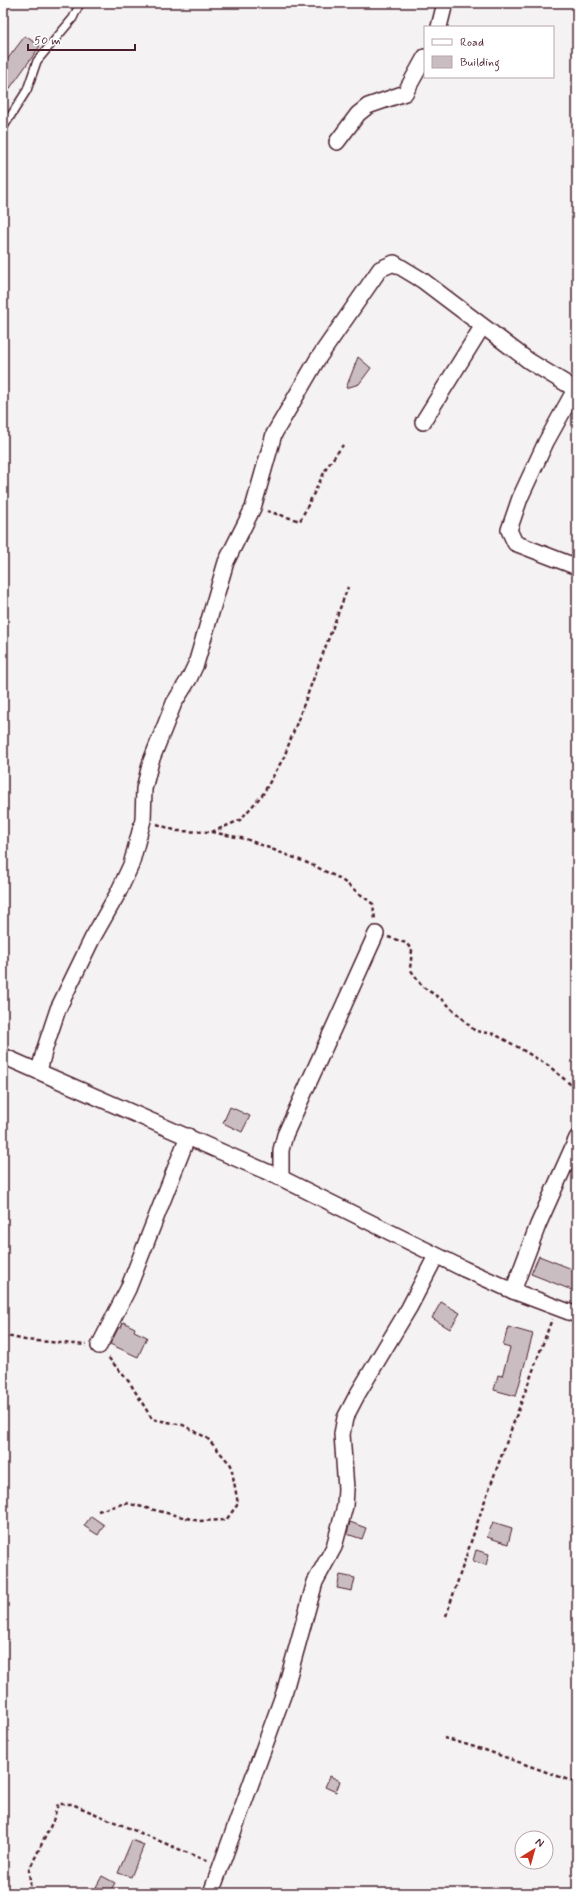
<svg xmlns="http://www.w3.org/2000/svg" width="580" height="1896" font-family="Mynerve,sans-serif">
	<style>
		.building { fill: #cabdc1; stroke: #4a1f2b }
		.lines { fill: none; stroke-linecap: round; stroke-linejoin: round }
		.service-casing { stroke: #4a1f2b; stroke-width: 10 }
		.minor-casing { stroke: #4a1f2b; stroke-width: 18 }
		.path { stroke: #4a1f2b; stroke-width: 2.5; stroke-dasharray: 4 3; stroke-linecap: butt }
		.service { stroke: #fff; stroke-width: 7 }
		.minor { stroke: #fff; stroke-width: 15 }
	</style>
	<rect width="100%" height="100%" fill="#f4f2f2"/>
	<filter id="ink" filterUnits="userSpaceOnUse"><feTurbulence type="fractalNoise" baseFrequency=".025" numOctaves="2"/><feDisplacementMap in="SourceGraphic" scale="8" xChannelSelector="R" yChannelSelector="G"/><feConvolveMatrix kernelMatrix="1 2 1 2 8 2 1 2 1" color-interpolation-filters="sRGB"/></filter>
	<g filter="url(#ink)">
		<g class="building">
			<polygon points="25,36 40,46 3,98 3,65"/>
			<polygon points="358,357 371,368 359,384 346,388"/>
			<polygon points="230,1107 250,1116 242,1132 223,1123"/>
			<polygon points="539,1256 577,1271 577,1292 531,1274"/>
			<polygon points="441,1302 460,1313 450,1329 432,1318"/>
			<polygon points="123,1322 135,1328 134,1331 147,1337 138,1357 110,1344 119,1327 121,1328"/>
			<polygon points="508,1327 533,1334 516,1396 494,1390 498,1375 502,1376 510,1348 503,1346"/>
			<polygon points="91,1516 104,1525 98,1535 84,1526"/>
			<polygon points="350,1522 366,1528 362,1539 347,1534"/>
			<polygon points="493,1522 512,1528 508,1544 487,1537"/>
			<polygon points="476,1550 489,1554 486,1565 473,1561"/>
			<polygon points="340,1575 355,1578 352,1591 337,1588"/>
			<polygon points="330,1776 340,1781 336,1792 325,1787"/>
			<polygon points="132,1840 144,1845 131,1877 118,1873"/>
			<polygon points="102,1876 115,1883 109,1893 96,1887"/>
		</g>
		<g class="lines">
			<g class="service-casing">
				<polyline id="service" points="3,128 27,90 37,61 73,18 80,3"/>
			</g>
			<g class="minor-casing">
				<g id="minor">
					<polyline points="439,27 445,3"/>
					<polyline points="337,142 358,114 368,106 405,93 425,57"/>
					<polyline points="577,386 546,442 520,498 509,530 515,543 577,567"/>
					<polyline points="423,422 482,327"/>
					<polyline points="3,1056 281,1178 464,1269 513,1291 577,1315"/>
					<polyline points="39,1071 45,1048 58,1009 92,939 118,893 131,865 143,820 144,789 151,761 174,703 189,679 196,664 226,562 253,508 274,434 317,360 380,269 394,263 422,280 529,361 575,389"/>
					<polyline points="281,1178 281,1150 285,1135 376,934"/>
					<polyline points="513,1291 538,1225 577,1138"/>
					<polyline points="99,1346 128,1289 188,1136"/>
					<polyline points="211,1893 285,1690 315,1582 334,1547 345,1506 346,1489 342,1434 345,1418 357,1395 409,1308 436,1256"/>
				</g>
			</g>
			<g class="path">
				<polyline points="267,511 300,521 327,467 343,445"/>
				<polyline points="157,824 177,831 212,832 240,820 263,794 284,757 348,587"/>
				<polyline points="212,832 246,839 310,864 339,878 373,904 375,920"/>
				<polyline points="388,937 406,943 412,950 410,969 423,987 444,1001 475,1031 494,1034 516,1046 549,1066 577,1090"/>
				<polyline points="3,1339 7,1336 25,1340 86,1345"/>
				<polyline points="98,1511 126,1503 199,1521 226,1520 238,1504 231,1465 207,1438 183,1425 152,1419 130,1383 107,1356"/>
				<polyline points="446,1616 484,1503 552,1319"/>
				<polyline points="444,1738 485,1750 577,1783"/>
				<polyline points="31,1893 29,1870 53,1821 58,1804 72,1804 202,1859 208,1860"/>
				<polyline points="119,1893 121,1890"/>
			</g>
			<use href="#service" class="service"/>
			<use href="#minor" class="minor"/>
		</g>
	</g>
	<rect width="580" height="1896" fill="none" stroke="#fff" stroke-width="16"/>
	<rect x="8" y="8" width="564" height="1880" fill="none" stroke="#4a1f2b" stroke-width="1.5" filter="url(#ink)"/>
	<rect x="424" y="26" width="130" height="52" fill="#ffffff" stroke="#b7a5aa"/>
	<rect x="432" y="39" width="20" height="6" fill="#ffffff" stroke="#b7a5aa"/>
	<text x="460" y="46" font-size="12" fill="#4a1f2b">Road</text>
	<rect x="432" y="56" width="20" height="12" fill="#cabdc1" stroke="#b7a5aa"/>
	<text x="460" y="66" font-size="12" fill="#4a1f2b">Building</text>
	<g transform="translate(534 1850) rotate(37)"><circle r="19" fill="#ffffff" stroke="#b7a5aa"/>
	<path d="M0-3L7 15L0 10L-7 15Z" fill="#c8321e"/>
	<text y="-6" font-size="11" font-weight="bold" text-anchor="middle" fill="#4a1f2b">N</text>
	</g>
	<path d="M28 44v6h107v-6" fill="none" stroke="#4a1f2b" stroke-width="2"/>
	<text x="34" y="44" font-size="12" fill="#4a1f2b" stroke="#ffffff" stroke-width="3" paint-order="stroke">50 m</text>
</svg>
